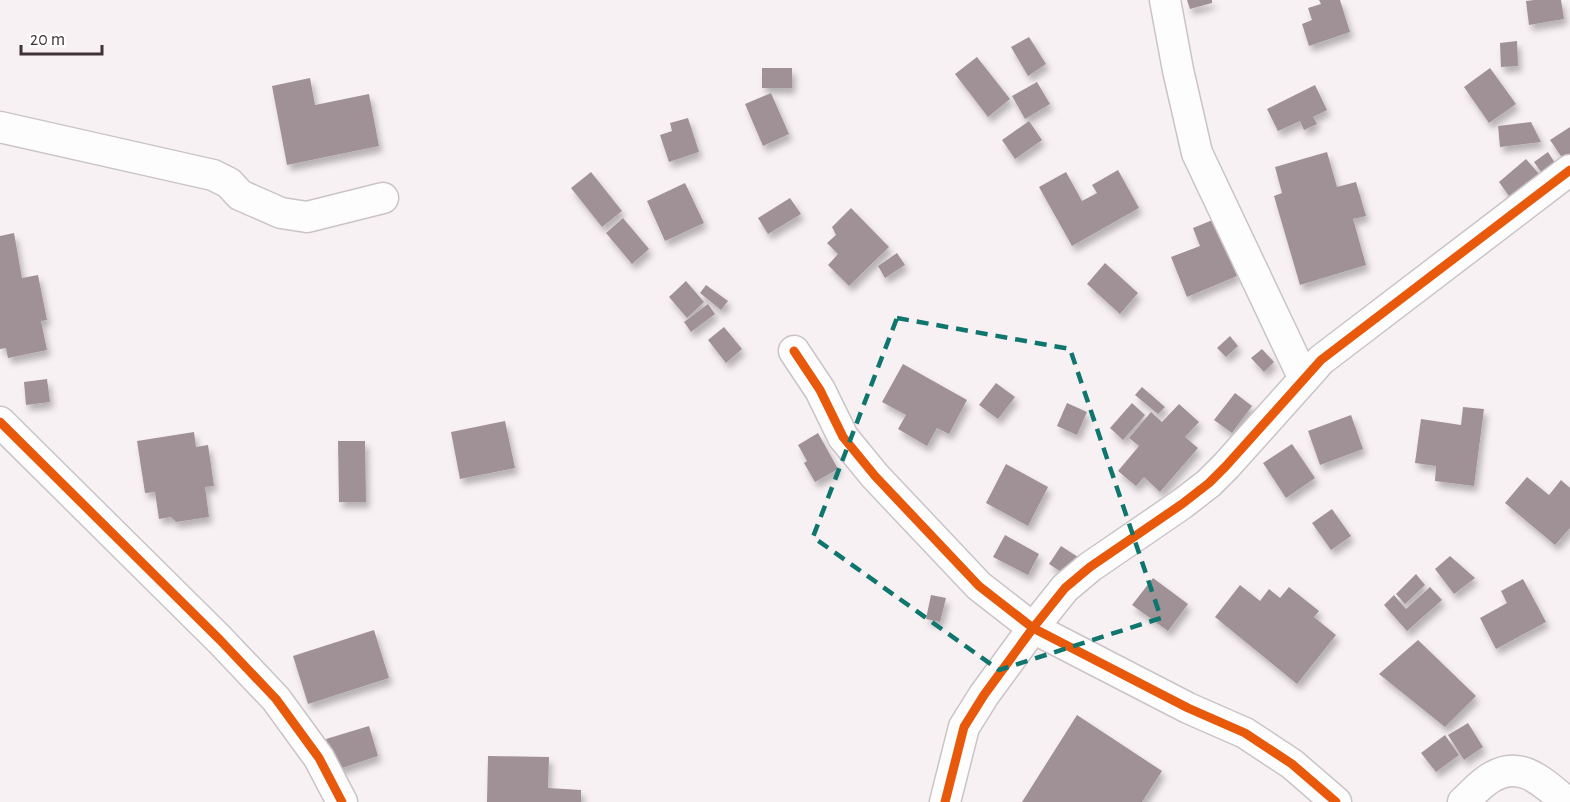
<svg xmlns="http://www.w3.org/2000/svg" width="1570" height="802" font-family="'Alegreya Sans',sans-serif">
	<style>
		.building { fill: #a09197; filter: url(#shadow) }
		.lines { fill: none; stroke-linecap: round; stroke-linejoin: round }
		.minor-casing { stroke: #cbc3c6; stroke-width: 33 }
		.minor { stroke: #fefdfd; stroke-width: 30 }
		.cycleway-casing { stroke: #fff; stroke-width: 13 }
		.cycleway { stroke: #e8590c; stroke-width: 9 }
		.marked { fill: none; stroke: #0f766e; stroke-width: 4.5; stroke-dasharray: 12 8; stroke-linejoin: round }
	</style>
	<defs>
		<filter id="shadow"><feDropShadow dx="3.5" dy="6" stdDeviation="3" flood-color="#0004"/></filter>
	</defs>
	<rect width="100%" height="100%" fill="#f8f1f3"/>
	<g class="building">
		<polygon points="1187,0 1212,0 1212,3 1190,9"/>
		<polygon points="1319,0 1340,0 1350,32 1309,46 1302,24 1312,20 1308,8 1321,4"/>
		<polygon points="1534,0 1561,0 1564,19 1529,25 1526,1"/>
		<polygon points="1029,37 1046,64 1028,76 1011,47"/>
		<polygon points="1517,41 1518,66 1501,67 1500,43"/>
		<polygon points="977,57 1010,99 988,117 955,74"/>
		<rect x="762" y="68" width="30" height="20"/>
		<polygon points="1490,68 1516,104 1489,123 1464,87"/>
		<polygon points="310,78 315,105 369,94 379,146 287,165 272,86"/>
		<polygon points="1037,82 1050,104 1025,119 1012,96"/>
		<polygon points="1315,85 1327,110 1313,117 1317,124 1304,130 1300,121 1278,131 1267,109"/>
		<polygon points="771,93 789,134 763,146 745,104"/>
		<polygon points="688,118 699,152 669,162 660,135 672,131 670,123"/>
		<polygon points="1029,121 1042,140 1015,159 1002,140"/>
		<polygon points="1531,122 1541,142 1500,147 1498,126"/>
		<polygon points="1570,127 1570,155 1563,159 1550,140"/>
		<polygon points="1327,152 1337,187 1356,182 1366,216 1353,219 1366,265 1300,285 1274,196 1282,193 1275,167"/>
		<polygon points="1548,152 1555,163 1541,172 1534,162"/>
		<polygon points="1526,159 1540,175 1511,199 1499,182"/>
		<polygon points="1118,170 1139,208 1072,246 1039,187 1066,172 1082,201 1097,193 1092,185"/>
		<polygon points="591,172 622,211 602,227 571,188"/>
		<polygon points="685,183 704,223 665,241 647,201"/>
		<polygon points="790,198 801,214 768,234 758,218"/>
		<polygon points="851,208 889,247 849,286 828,265 838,254 827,243 836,235 832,227"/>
		<polygon points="623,218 649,249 632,264 606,233"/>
		<polygon points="1215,219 1237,276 1187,297 1171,257 1200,246 1193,228"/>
		<polygon points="14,233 22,278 38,275 47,320 41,321 47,350 8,358 6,348 0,349 0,236"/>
		<polygon points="897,253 905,265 885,278 878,266"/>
		<polygon points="1105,263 1138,293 1120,314 1087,284"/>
		<polygon points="686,281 704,302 687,318 669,297"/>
		<polygon points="706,285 728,301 721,310 700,293"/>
		<polygon points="708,304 715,314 691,332 684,322"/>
		<polygon points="724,327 742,349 726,363 708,340"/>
		<polygon points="1230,336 1238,346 1226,357 1217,348"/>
		<polygon points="1262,349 1274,362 1264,372 1251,358"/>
		<polygon points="903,364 967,400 949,434 937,428 927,446 898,429 906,415 882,402"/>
		<polygon points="47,379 50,402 26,405 24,382"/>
		<polygon points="996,383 1015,397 998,419 979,405"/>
		<polygon points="1142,387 1165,407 1158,414 1135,395"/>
		<polygon points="1235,393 1252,406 1232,433 1214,420"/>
		<polygon points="1067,403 1087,412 1077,435 1057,426"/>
		<polygon points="1132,403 1145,415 1123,440 1110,428"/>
		<polygon points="1179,404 1199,422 1185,437 1198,448 1160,492 1144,477 1136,486 1118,471 1139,446 1129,438 1151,412 1162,422"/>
		<polygon points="1463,407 1484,409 1474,486 1435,481 1436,466 1415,463 1421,419 1461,425"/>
		<polygon points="1351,415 1363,449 1320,465 1308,431"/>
		<polygon points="505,421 515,468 460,479 451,432"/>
		<polygon points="194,432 196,447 208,445 214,486 205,487 209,517 176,522 171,517 159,519 155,492 145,493 137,441"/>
		<polygon points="818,433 838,469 815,482 804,463 807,461 798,445"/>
		<polygon points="338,441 365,441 366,502 339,502"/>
		<polygon points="1292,444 1315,478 1286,498 1263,463"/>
		<polygon points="1006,464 1048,487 1028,526 986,503"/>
		<polygon points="1527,477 1549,495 1561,480 1570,488 1570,528 1555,545 1505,503"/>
		<polygon points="1332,509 1351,536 1331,550 1312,523"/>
		<polygon points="1005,535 1039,554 1028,575 993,557"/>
		<polygon points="1061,546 1081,559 1069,577 1049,564"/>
		<polygon points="1450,556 1475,578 1454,594 1435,569"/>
		<polygon points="1416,574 1425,585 1405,604 1396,594"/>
		<polygon points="1153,578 1188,604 1168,631 1132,605"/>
		<polygon points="1523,579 1546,622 1496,649 1480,618 1507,603 1501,591"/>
		<polygon points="1240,585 1260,601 1269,589 1280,598 1289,587 1319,611 1314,617 1336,635 1297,684 1215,617"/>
		<polygon points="1430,587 1442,600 1407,631 1384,605 1394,595 1406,609"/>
		<polygon points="931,595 946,598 940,622 926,619"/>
		<polygon points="374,630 389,678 308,704 293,656"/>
		<polygon points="1418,640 1476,696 1445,727 1379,674"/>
		<polygon points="1077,715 1162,771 1142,802 1022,802"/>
		<polygon points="1468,723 1483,747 1464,760 1448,735"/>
		<polygon points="369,726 378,756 336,770 326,739"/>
		<polygon points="1445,735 1459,755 1436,772 1421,753"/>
		<polygon points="488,756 549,757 548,788 581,790 581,802 487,802"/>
	</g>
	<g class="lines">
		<g class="minor-casing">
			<g id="minor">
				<polyline points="1165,0 1178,70 1197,153 1304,379"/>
				<polyline points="0,127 213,175 229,183 240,195 281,213 307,217 383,198"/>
				<polyline points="794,351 820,390 843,437 875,476 979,586 1033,628 984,695 964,727 945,802"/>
				<polyline points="0,422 220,640 276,699 319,758 342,802"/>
				<polyline points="1336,802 1292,764 1245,733 1188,708 1033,628 1065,588 1090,567 1182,504 1209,483 1226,466 1321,360 1570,170"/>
				<path d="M1463,802C1472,794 1481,783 1492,777C1522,759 1544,784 1567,802"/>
			</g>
		</g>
		<use href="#minor" class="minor"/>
		<g class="cycleway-casing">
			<g id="cycleway">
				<polyline points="794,351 820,390 843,437 875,476 979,586 1033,628 984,695 964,727 945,802"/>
				<polyline points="0,422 220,640 276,699 319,758 342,802"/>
				<polyline points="1336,802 1292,764 1245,733 1188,708 1033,628 1065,588 1090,567 1182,504 1209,483 1226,466 1321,360 1570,170"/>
			</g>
		</g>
		<use href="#cycleway" class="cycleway"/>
	</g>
	<path class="marked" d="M897,318L1070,349L1161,618L999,670L813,537Z"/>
	<path d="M21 45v9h81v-9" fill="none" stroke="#3f3337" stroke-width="3"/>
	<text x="30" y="45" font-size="18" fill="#3f3337" stroke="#ffffff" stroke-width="4.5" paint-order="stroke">20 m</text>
</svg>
